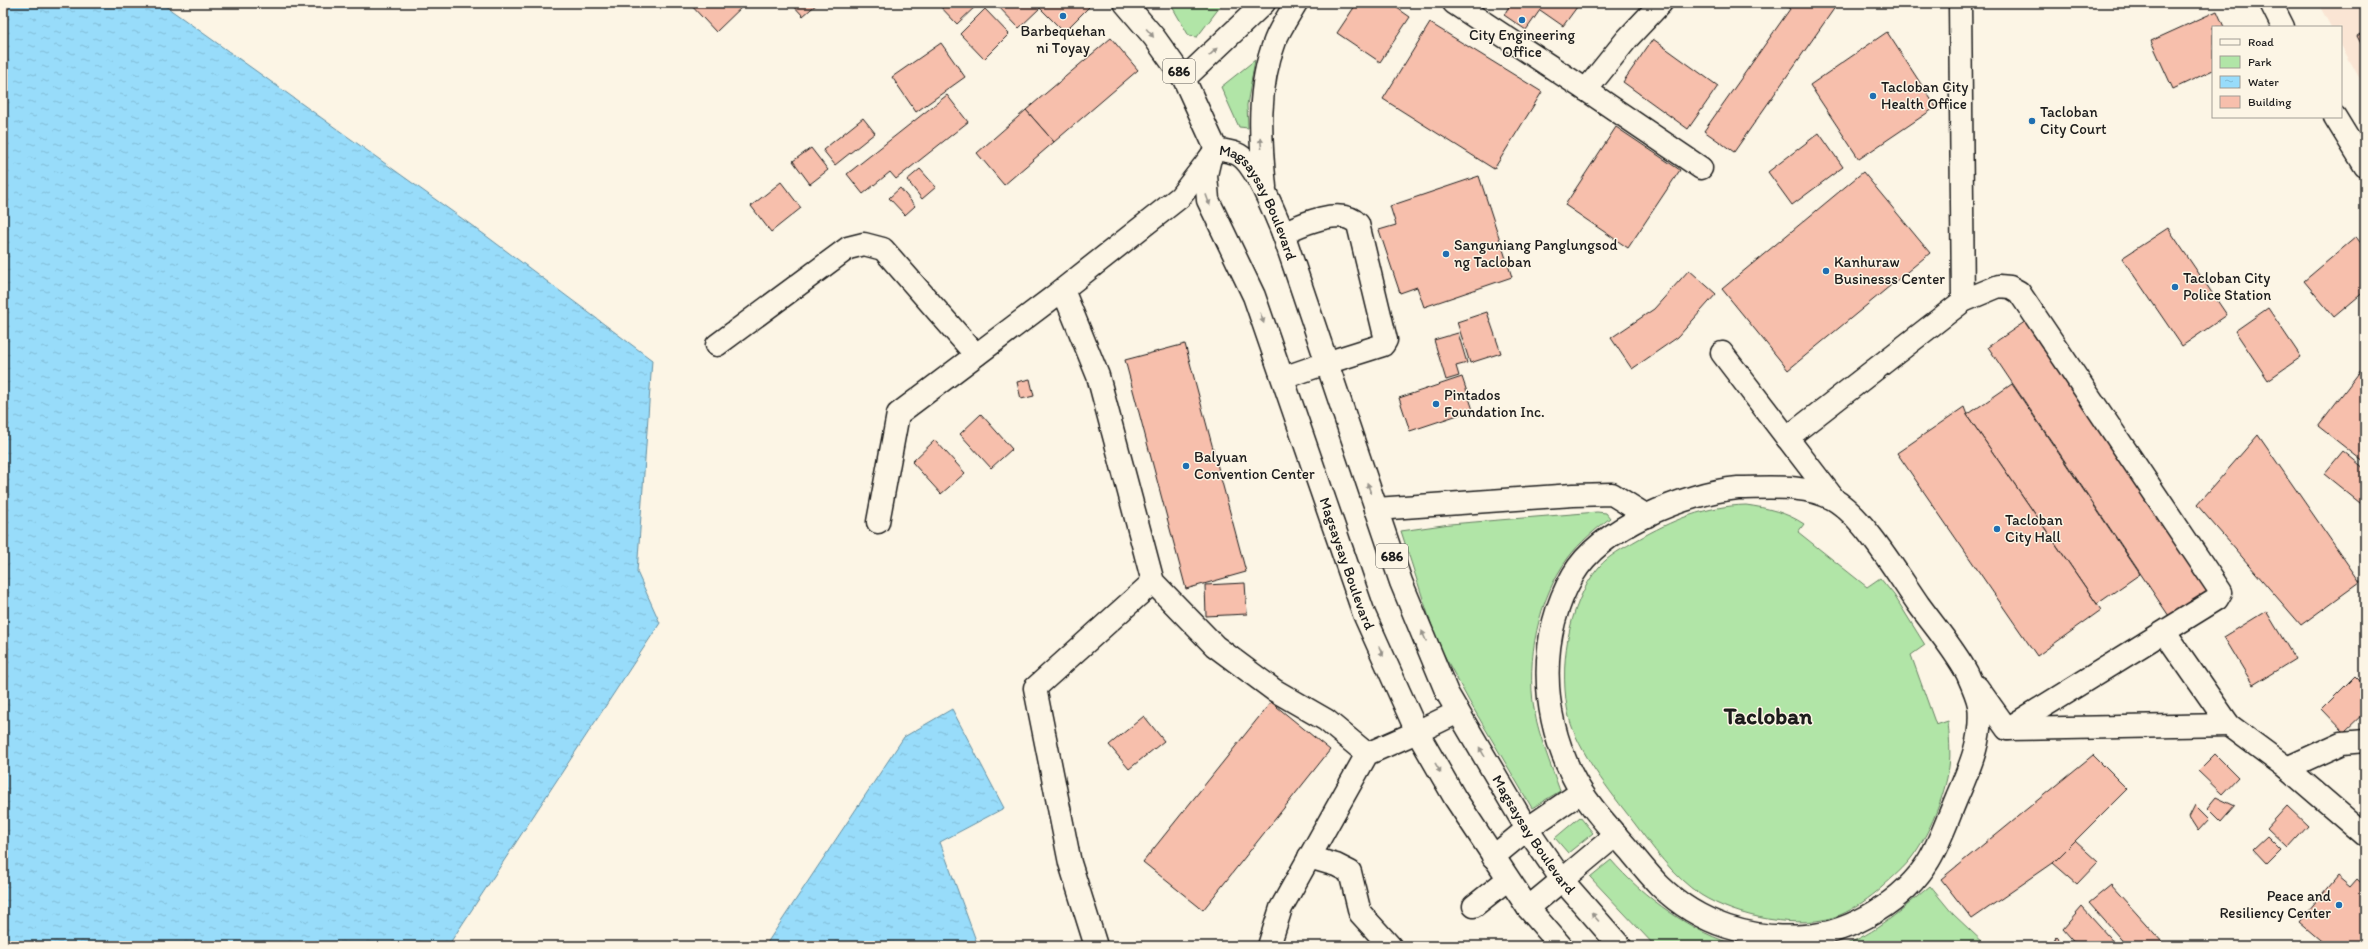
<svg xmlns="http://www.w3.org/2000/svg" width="2368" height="949" font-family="Itim,sans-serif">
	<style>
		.built { fill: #fae5d4 }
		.green { fill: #b1e5a7; stroke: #668062 }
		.water { fill: url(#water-ripples); stroke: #668fa1 }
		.building { fill: #f7bfac; stroke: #1c1c1c }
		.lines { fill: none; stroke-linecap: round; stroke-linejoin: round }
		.minor-casing { stroke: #1c1c1c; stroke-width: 25 }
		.major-casing { stroke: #1c1c1c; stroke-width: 25 }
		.minor { stroke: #fcf5e5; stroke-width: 22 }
		.major { stroke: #fcf5e5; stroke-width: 22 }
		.oneway { fill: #97938b }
		.poi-dot { fill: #1f6fb2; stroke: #fcf5e5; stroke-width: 1.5 }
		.labels { text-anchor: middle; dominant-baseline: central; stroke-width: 3; stroke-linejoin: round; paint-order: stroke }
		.shield { fill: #fcf5e5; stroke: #5f5d58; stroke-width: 1 }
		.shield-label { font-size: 14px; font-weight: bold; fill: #1c1c1c }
		.poi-label { font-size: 15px; fill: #1c1c1c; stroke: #fcf5e5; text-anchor: start }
		.street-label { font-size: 15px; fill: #1c1c1c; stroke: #fcf5e5 }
		.town-label { font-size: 23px; font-weight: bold; fill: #1c1c1c; stroke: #fcf5e5 }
	</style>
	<defs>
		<pattern id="water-ripples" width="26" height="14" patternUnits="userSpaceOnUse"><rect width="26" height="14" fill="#98dcfa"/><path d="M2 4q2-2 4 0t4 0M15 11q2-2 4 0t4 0" fill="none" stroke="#82bcd6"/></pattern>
	</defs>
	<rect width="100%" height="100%" fill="#fcf5e5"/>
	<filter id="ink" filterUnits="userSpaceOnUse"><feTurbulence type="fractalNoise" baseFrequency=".025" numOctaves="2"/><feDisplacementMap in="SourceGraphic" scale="8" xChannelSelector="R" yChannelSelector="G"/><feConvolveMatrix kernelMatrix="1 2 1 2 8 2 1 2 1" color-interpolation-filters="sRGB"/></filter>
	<g filter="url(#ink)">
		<polygon class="built" points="2318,3 2365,3 2365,88 2341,45 2341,27 2331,27"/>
		<g class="green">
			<polygon points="1170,3 1223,3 1197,37 1189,36"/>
			<polygon points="1255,60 1247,105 1248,128 1239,127 1221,87"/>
			<path d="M1746,505C1767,508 1786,512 1804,524L1798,532L1867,587L1880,578L1894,595L1925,645L1911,655L1936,725L1948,721C1949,736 1951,753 1949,767C1945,795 1929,835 1912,857C1904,868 1893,877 1882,887C1871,897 1854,909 1840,915C1801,931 1736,917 1701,895C1673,877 1652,846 1632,820C1611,793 1577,750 1569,717C1558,670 1567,605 1599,567C1608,556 1625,547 1637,540C1672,520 1706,506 1746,505Z"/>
			<path d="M1597,512L1606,513L1610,518C1595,530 1580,542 1568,558C1538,599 1526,660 1534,709C1539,737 1551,765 1560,791L1532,808L1469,701L1437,642L1401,531L1450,524Z"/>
			<polygon points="1580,817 1593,833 1568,853 1555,838"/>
			<path d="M1611,860C1642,896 1693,934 1740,946H1655L1590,877Z"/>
			<path d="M1930,886L1953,914L1987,946H1841C1876,934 1902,909 1930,886Z"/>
		</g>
		<g class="water">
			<polygon points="3,3 161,3 485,235 652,360 637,572 660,623 448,946 3,946"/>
			<polygon points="952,709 1004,808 940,842 978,946 765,946 904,737"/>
		</g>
		<g class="building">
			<polygon points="689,3 746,3 716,32"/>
			<polygon points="791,3 818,3 803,16"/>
			<polygon points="937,3 979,3 957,24"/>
			<polygon points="995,3 1085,3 1089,7 1064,32 1040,8 1019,28"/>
			<polygon points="1357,3 1390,3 1410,17 1380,62 1337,33"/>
			<polygon points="1511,3 1580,3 1563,26 1540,10 1526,30 1504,15"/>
			<polygon points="1782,3 1838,3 1734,152 1704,131 1790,9"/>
			<polygon points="985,9 1009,34 984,59 960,34"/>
			<polygon points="2217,11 2224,27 2213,27 2213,70 2173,89 2151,41"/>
			<polygon points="1430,23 1542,92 1494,169 1383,99"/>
			<polygon points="2365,31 2365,51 2357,36"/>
			<polygon points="1887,32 1936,107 1859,159 1810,85"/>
			<polygon points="1111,38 1138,70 1054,142 1026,110"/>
			<polygon points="1653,39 1718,86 1688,129 1623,82"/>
			<polygon points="941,43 965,77 916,112 892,77"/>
			<polygon points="947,95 968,122 896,179 890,172 863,194 847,174"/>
			<polygon points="1026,110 1054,142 1004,185 977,153"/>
			<polygon points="863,118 875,133 835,165 823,150"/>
			<polygon points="1616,127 1680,170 1628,248 1565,205"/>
			<polygon points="1819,133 1843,167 1792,205 1768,172"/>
			<polygon points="811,148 828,170 810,184 793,161"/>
			<polygon points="920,169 936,187 922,199 907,180"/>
			<polygon points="1863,172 1930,253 1788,370 1722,289"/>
			<polygon points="1479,176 1512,277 1424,307 1417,287 1400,293 1379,230 1396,225 1390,206"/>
			<polygon points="781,182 801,208 771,232 751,206"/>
			<polygon points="900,188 915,206 905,215 889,198"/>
			<polygon points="2168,228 2227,315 2182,346 2122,258"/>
			<polygon points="2356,237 2365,248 2365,291 2334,317 2304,281"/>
			<polygon points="1689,270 1716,294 1678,337 1632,369 1611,338 1654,309"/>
			<polygon points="2268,308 2301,357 2268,380 2235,331"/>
			<polygon points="1487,312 1501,353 1470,363 1457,322"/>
			<polygon points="2029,319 2213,590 2171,619 1988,347"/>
			<polygon points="1458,333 1467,363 1456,366 1459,376 1446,380 1434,340"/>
			<polygon points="1185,344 1246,572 1186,589 1125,360"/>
			<polygon points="2365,365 2365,463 2318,426"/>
			<polygon points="1462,377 1473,410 1410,431 1399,398"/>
			<polygon points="1030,379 1034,396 1021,399 1017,382"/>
			<polygon points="2012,384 2140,574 2097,604 1967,415"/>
			<polygon points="1964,407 1967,415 2101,610 2037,656 1897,453"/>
			<polygon points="981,414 1012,449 991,468 960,434"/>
			<polygon points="2258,435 2360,582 2301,625 2197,505"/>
			<polygon points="935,440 965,473 941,494 912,462"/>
			<polygon points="2343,451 2365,469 2365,507 2324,474"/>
			<polygon points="1245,583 1247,614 1206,616 1205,585"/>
			<polygon points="2266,611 2295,659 2253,685 2224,637"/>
			<polygon points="2355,676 2365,686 2365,712 2344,732 2322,709"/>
			<polygon points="1271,702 1330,750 1203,910 1143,862"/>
			<polygon points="1144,716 1164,741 1129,769 1109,745"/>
			<polygon points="2215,754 2238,777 2222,794 2198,771"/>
			<polygon points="2093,755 2127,789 2053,863 1972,919 1941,879"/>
			<polygon points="2216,797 2235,806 2221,822 2207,808"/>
			<polygon points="2195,805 2209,819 2198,831 2189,817"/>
			<polygon points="2287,806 2308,826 2288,848 2267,828"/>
			<polygon points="2267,836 2281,850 2267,864 2253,849"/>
			<polygon points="2075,841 2098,862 2077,884 2053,863"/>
			<polygon points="2337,876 2350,887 2357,879 2365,886 2365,939 2359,946 2327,946 2299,922"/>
			<polygon points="2111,885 2163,943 2160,946 2127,946 2089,903"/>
			<polygon points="2082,907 2117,946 2078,946 2063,929"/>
			<polygon points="2056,937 2064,946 2048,946"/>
		</g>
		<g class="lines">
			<g class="minor-casing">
				<g id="minor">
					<polyline points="1454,3 1586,90 1627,39 1661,3"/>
					<polyline points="1960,3 1963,301"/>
					<polyline points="2271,3 2283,27"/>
					<polyline points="1586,90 1701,168"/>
					<polyline points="2335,117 2365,166"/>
					<path d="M1283,233C1302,224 1341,206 1358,224L1386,340L1383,345L1326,363"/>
					<polyline points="1063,290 1098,376 1153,582 1215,646 1274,690 1326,720 1367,754"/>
					<polyline points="717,345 848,248 864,244 883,249 976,355"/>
					<polyline points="1722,353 1834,499"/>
					<polyline points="1787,438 1963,301 1999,286 2010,287 2019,292 2221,592 2217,599 2007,729 1977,687"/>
					<path d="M1738,488C1769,488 1805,484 1833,499C1864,517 1898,575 1919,605C1935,627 1954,649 1967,673C1971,682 1977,695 1979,705C1983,738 1970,767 1957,797C1948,818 1941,840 1929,860C1905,900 1851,933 1805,936C1751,940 1699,924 1660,886C1649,875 1639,862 1629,850C1608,826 1585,802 1571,773C1541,711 1538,636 1573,575C1601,527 1686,493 1738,488Z"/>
					<polyline points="1376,509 1573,495 1612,494 1647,516"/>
					<polyline points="878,522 898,414 1052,298 1180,197 1213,154"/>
					<polyline points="2165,633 2229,725 2287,768 2365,835"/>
					<polyline points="2008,729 2229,725"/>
					<polyline points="2287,768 2342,743 2365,741"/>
					<polyline points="1527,829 1581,792"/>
					<polyline points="1309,857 1336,865 1350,872 1360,913 1390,946"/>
					<polyline points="1562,880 1616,835"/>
					<polyline points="1474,906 1508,879"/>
					<polyline points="1096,946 1070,863 1035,688 1153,582"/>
					<polyline points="1269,946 1281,908 1367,754 1417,732"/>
				</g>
			</g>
			<g class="major-casing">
				<g id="major">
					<polyline points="1125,3 1154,37 1184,79 1216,149"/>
					<polyline points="1184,79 1264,3"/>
					<path id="s1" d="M1216,149C1224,151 1232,151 1239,155C1256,165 1275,214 1283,233L1401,582L1447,693L1527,829L1562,880L1620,946"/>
					<path id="s2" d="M1216,149L1210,158L1206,175L1208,200L1254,296L1364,614L1417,732L1455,798L1528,908L1561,946"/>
					<path d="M1265,187C1260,138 1257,87 1275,41C1280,28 1289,15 1296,3"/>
					<polyline points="1283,378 1326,363"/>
					<polyline points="1417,732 1458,712"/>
					<polyline points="1493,857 1527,829"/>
					<polyline points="1528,908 1562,880"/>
				</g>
			</g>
			<use href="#minor" class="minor"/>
			<use href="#major" class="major"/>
		</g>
		<defs><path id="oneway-solid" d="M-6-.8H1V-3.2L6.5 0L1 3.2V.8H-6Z"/></defs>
		<g class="oneway">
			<use href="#oneway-solid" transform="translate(1150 33) rotate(50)"/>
			<use href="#oneway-solid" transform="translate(1213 52) rotate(-44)"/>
			<use href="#oneway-solid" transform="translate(1261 143) rotate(-96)"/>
			<use href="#oneway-solid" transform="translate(1208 200) rotate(70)"/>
			<use href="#oneway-solid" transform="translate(1262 318) rotate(71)"/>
			<use href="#oneway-solid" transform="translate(1369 488) rotate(-109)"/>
			<use href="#oneway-solid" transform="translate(1424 636) rotate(-113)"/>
			<use href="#oneway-solid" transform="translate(1381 651) rotate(66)"/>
			<use href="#oneway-solid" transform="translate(1482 752) rotate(-120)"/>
			<use href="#oneway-solid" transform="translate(1438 768) rotate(60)"/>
			<use href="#oneway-solid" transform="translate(1595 917) rotate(-131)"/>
		</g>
	</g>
	<g class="poi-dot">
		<circle cx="1063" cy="16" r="4"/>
		<circle cx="1522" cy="20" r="4"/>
		<circle cx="1873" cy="96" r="4"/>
		<circle cx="2032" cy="121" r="4"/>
		<circle cx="1446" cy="254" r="4"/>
		<circle cx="1826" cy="271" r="4"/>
		<circle cx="2175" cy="287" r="4"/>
		<circle cx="1436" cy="404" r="4"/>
		<circle cx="1186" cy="466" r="4"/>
		<circle cx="1997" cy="529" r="4"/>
		<circle cx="2339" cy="905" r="4"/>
	</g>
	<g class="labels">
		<g class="shield">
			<rect x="1163" y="59" width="32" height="24" rx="3"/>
			<rect x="1376" y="544" width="32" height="24" rx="3"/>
		</g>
		<g class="shield-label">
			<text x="1179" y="71">686</text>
			<text x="1392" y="556">686</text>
		</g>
		<g class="poi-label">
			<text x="1063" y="31" text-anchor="middle">Barbequehan<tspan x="1063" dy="17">ni Toyay</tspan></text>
			<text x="1522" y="35" text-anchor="middle">City Engineering<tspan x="1522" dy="17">Office</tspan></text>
			<text x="1881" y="87">Tacloban City<tspan x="1881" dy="17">Health Office</tspan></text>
			<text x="2040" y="112">Tacloban<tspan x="2040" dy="17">City Court</tspan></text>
			<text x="1454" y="245">Sanguniang Panglungsod<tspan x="1454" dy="17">ng Tacloban</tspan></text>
			<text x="1834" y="262">Kanhuraw<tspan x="1834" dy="17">Businesss Center</tspan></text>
			<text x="2183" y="278">Tacloban City<tspan x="2183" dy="17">Police Station</tspan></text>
			<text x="1444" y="395">Pintados<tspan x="1444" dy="17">Foundation Inc.</tspan></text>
			<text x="1194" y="457">Balyuan<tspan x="1194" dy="17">Convention Center</tspan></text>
			<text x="2005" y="520">Tacloban<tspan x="2005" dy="17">City Hall</tspan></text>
			<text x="2331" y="896" text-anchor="end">Peace and<tspan x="2331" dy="17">Resiliency Center</tspan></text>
		</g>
		<g class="street-label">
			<text stroke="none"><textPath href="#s1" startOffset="73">Magsaysay Boulevard</textPath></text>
			<text stroke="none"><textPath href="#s2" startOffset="443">Magsaysay Boulevard</textPath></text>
			<text stroke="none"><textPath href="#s1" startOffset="769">Magsaysay Boulevard</textPath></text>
		</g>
		<g class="town-label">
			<text x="1768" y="716">Tacloban</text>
		</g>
	</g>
	<rect width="2368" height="949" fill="none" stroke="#fcf5e5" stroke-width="16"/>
	<rect x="8" y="8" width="2352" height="933" fill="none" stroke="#1c1c1c" stroke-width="1.5" filter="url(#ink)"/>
	<rect x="2212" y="26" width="130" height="92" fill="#fcf5e5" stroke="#a29e95"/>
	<rect x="2220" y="39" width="20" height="6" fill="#fcf5e5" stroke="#a29e95"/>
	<text x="2248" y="46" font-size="12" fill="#1c1c1c">Road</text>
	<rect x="2220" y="56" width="20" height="12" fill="#b1e5a7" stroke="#a29e95"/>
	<text x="2248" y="66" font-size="12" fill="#1c1c1c">Park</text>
	<rect x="2220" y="76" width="20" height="12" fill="url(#water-ripples)" stroke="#a29e95"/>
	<text x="2248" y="86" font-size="12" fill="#1c1c1c">Water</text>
	<rect x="2220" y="96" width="20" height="12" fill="#f7bfac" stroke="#a29e95"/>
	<text x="2248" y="106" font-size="12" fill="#1c1c1c">Building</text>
</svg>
